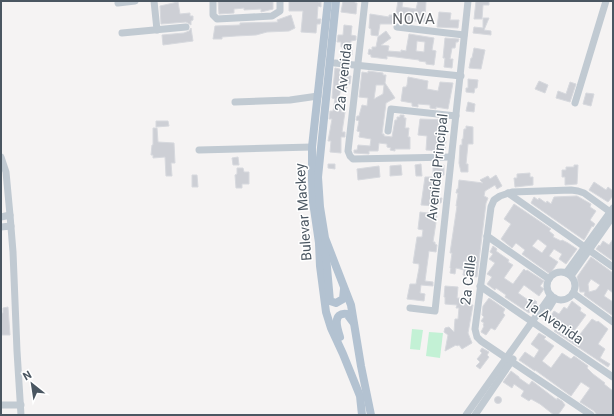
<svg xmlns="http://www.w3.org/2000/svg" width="614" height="416" font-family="Roboto,sans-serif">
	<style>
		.garden { fill: #c3f1d5 }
		.building { fill: #cdcfd5; stroke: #d7d9de; fill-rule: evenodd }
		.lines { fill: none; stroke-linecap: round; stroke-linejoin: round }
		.minor { stroke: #c1cad2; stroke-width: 7 }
		.major { stroke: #b3c2d1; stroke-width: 8 }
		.labels { text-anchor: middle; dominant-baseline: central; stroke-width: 3; stroke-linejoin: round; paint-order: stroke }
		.street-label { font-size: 14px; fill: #4a5661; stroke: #fff }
		.neighbourhood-label { font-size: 15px; letter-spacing: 1px; fill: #5f6368; stroke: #fff }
	</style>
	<rect width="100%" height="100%" fill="#f5f3f3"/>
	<g class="garden">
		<polygon points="412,329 423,330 420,350 410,349"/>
		<polygon points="429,332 443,333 440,358 426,356"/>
	</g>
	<g class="building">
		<polygon points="218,1 273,1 273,9 261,12 261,9 244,10 244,8 234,9 234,13 219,14"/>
		<polygon points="289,1 318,1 318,2 321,2 321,7 318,6 317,19 321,19 320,24 317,24 316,33 301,32 303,11 289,11"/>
		<polygon points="343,1 355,1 355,3 357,3 356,14 341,12"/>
		<polygon points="398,1 403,1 402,7 416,9 418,1 426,1 425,22 405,20 405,19 394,18 395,13 396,13"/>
		<polygon points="476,1 489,1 489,5 483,5 482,19 474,19"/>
		<polygon points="178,2 180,14 190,13 190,16 193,16 193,20 191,21 191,25 188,23 186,22 161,24 160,6"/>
		<polygon points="439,12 451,13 450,20 459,20 458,28 437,27"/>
		<polygon points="370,14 389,17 389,15 394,15 393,24 380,24 378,36 371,35 371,29 369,28"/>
		<polygon points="291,15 295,28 289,31 267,32 256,35 236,36 222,37 222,39 213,39 215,26 240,25 240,23 278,22 277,20"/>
		<polygon points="483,18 489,18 484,30 491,31 491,35 473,33 474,27 483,28"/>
		<polygon points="344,25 352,26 351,35 356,36 356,40 351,41 350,50 352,50 352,55 342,54 343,47 341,47 341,42 337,42 338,35 343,35"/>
		<polygon points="191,28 193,41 163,45 162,35 184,33 189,31"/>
		<path d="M386,31L391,38L381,45L389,46L388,51L401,52V50L406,51L409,34L434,38L432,50L436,51L434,65L426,64V62L419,61V60L396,57L387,56V59L371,57V55L368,54L369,49L372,50V47H376L378,37ZM417,41L425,42L424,52L416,51Z"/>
		<polygon points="445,38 459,39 458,42 456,42 455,48 452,48 450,59 453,59 452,68 444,67 445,58 443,58"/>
		<polygon points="474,48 485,50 481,69 469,68 471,58 472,58"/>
		<polygon points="335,68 348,71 347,76 351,76 350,84 347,84 347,88 341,88 339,97 344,98 341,112 345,112 342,132 345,132 345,137 341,137 341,153 330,152 331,141 328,141 332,119 329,119 330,111 333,111 335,99 332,98"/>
		<path d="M368,71L383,73V75H386L385,83L395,98L386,103L382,134H384V136L392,137L395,120H397V117H400V115H404V118H406L405,128H409L408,137H410V149H395V151L390,150L391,148L387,147V144L379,143L378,151H369V154L354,153V150H357L358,145L370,146L371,139L359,137L360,132L357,131L359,121L356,120L357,116H359L362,105L367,106L368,98L359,97L362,72L368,73ZM376,85H384L383,94L374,99Z"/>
		<polygon points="408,77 428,81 427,89 438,91 440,82 453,83 448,109 436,107 436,109 430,108 430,105 418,104 418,107 412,106 412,103 401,101 403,87 406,87 407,85"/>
		<polygon points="468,79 478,80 477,88 475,88 474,93 466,92 466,88 468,88"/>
		<polygon points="539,81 548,85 545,93 535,89"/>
		<polygon points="570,82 576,84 570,102 556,98 558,91 566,94"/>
		<polygon points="586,93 594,94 591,106 583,104"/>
		<polygon points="468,102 475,104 474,112 466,111"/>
		<polygon points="420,119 447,120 446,129 442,129 441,140 446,141 445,149 442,149 441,151 426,150 427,136 418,135"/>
		<polygon points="156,121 168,121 169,126 156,127"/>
		<polygon points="466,126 473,127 473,144 468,144 466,164 468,164 468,172 461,172 459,163 460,145 462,145 462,139 463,139 464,129 466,129"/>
		<polygon points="153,128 157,128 158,142 174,143 175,163 171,163 172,176 166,176 165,157 153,158 153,155 151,155 152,145 153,145"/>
		<polygon points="238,157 239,165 233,165 232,158"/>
		<polygon points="328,164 335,164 335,169 328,168"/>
		<polygon points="421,164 422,176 416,176 415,165"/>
		<polygon points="401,165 402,175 390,176 390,166"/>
		<polygon points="444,165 444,175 439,176 437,194 439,194 439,198 442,198 441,203 438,203 437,206 421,205 425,177 433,177 433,166"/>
		<polygon points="574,165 578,165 577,184 565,185 565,177 562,177 562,170 566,170 566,167 574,167"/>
		<polygon points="379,166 380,177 358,180 357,169"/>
		<polygon points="237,168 243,168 244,172 249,172 249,184 242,184 242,188 236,188 235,175 237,174"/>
		<polygon points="530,173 530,177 533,177 533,185 515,187 514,178 517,178 517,174"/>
		<polygon points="192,175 197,175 198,187 192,187"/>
		<polygon points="496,175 502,186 497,189 495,185 485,191 484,196 488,198 486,203 477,277 463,275 464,270 456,268 455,274 450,273 451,268 450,268 452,253 450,253 457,206 456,206 458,193 456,193 457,189 458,189 459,180 483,183 480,180 488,176 490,179"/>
		<polygon points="594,182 606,190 608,187 613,191 613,196 608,202 589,190"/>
		<polygon points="577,196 591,204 590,207 596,211 590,220 595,224 593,227 592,226 584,240 531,203 534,197 538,200 539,198 546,203 547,201 551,204 554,197"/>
		<path d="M514,204L551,229L549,231L554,235L553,237L561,241L562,240L568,243L577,249L566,264L559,259L562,254L554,249L549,256L558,262L550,274L522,254L525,250L516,243L512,248L501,239L511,224L504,219ZM538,239L547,246L542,253L532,246Z"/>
		<polygon points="420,212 435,214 435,216 437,216 433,242 435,242 435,244 437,245 436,252 429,251 425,281 433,282 433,286 421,285 420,293 425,294 424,301 407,299 410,284 416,284 419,268 419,264 413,263 417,237 422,237 423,230 418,229"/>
		<polygon points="613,239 613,261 596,249 599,245 600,246 603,241 609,245"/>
		<polygon points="493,246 497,249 496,251 509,260 508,262 513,265 504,278 513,284 524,269 526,271 527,270 544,281 540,286 544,289 539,296 524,285 518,293 531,302 533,299 537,302 536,303 538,305 534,310 532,308 529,313 505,297 506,295 496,288 495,290 487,284 492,277 487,274 495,263 489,259 493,254 490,252"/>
		<path d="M591,257L613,273V293L608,289L604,296L613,302V316L584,295L585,292H580L577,277ZM591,279L600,285L596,290L589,292L588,284Z"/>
		<polygon points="445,286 458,287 457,298 471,299 471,305 473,305 468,333 472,343 462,349 459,345 457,346 456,345 445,351 448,335 444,332 445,328 449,327 454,332 455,319 458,319 459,308 456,308 457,305 445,304 445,297 444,297"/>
		<polygon points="489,298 505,309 503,313 505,315 495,330 491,328 486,335 481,332 484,326 483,325 484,323 481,321 484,317 482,315 483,306"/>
		<polygon points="572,301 581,308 580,311 586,315 572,334 577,338 592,319 597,322 598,321 608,329 598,344 605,349 600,358 610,364 608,367 554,331 560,323 550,317 554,311 559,314 564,307 567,309"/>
		<polygon points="8,307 10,335 1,335 1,313 3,313 3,308"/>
		<polygon points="539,333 546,337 544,339 554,346 542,361 551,368 562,353 571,359 574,356 588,366 587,368 593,374 605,383 604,384 613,391 613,415 597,415 594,411 580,402 590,388 581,382 571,396 535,370 535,371 519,360 525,352 534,358 539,350 531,344"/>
		<polygon points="482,348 489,352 487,355 489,357 480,369 476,366 480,362 477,359 482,353 480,351"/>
		<polygon points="511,371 519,377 519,378 529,385 532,381 557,400 557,398 562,401 565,405 558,415 554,415 540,404 531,399 529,401 521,396 524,391 514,384 512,388 503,382"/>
		<circle cx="498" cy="400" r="3.5"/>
	</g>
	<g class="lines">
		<g class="minor">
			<polyline points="154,1 157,30"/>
			<polyline points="213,1 213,15 217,19 272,16 280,11 280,1"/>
			<polyline points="365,1 348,151 350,156 353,159 451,157"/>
			<polyline points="118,3 135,1"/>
			<polyline points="397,27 464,35"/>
			<polyline points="122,33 186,27"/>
			<polyline points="335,63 461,76"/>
			<polyline points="235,102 290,100 318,96"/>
			<polyline points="575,103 606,1"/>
			<polyline points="388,131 391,109 456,116"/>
			<polyline points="199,150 312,147"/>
			<polyline points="1,157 6,172 10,215 13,252 17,351 21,415"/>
			<polyline points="508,193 613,267"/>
			<polyline points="1,217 10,215"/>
			<polyline points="1,227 11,226"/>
			<polyline points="487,236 549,279"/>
			<circle cx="561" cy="286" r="14"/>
			<polyline points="566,273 613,208"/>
			<polyline points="571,276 613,216"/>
			<polyline points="480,286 613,377"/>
			<polyline points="573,293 613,322"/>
			<polyline points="410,308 435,311 468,1"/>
			<polyline points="549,308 555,298"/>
			<polyline points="1,405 21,405"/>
			<polyline points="466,415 551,295"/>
			<polyline points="475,415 513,359"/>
			<polyline points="591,415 481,341 477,337 475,329 491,207 494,200 500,196 512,192 571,190 578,191 584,193 613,214"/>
		</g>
		<g class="major">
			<polyline points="328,1 312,147 312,180 313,202 319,243 320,266 326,312 331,328 343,354 360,396 362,415"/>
			<polyline points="336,1 318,177 320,207 325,238 351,305 361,366 371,415"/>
			<polyline points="320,245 326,256 330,301 336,303 343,299 344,289"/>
			<path d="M340,337C337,328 332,312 347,314L353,322"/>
		</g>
	</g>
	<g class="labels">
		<g class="street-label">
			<text transform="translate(343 77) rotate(-84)">2a Avenida</text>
			<text transform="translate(437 167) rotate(-84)">Avenida Principal</text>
			<text transform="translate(303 212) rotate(-94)">Bulevar Mackey</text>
			<text transform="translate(468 280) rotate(-83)">2a Calle</text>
			<text transform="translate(554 321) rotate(35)">1a Avenida</text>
		</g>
		<g class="neighbourhood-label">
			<text x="414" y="19">NOVA</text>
		</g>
	</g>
	<rect width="614" height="416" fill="none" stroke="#4a5661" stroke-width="4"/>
	<g transform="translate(32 384) rotate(330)" stroke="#ffffff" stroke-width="3" paint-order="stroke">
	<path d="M0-3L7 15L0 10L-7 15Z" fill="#4a5661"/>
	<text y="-6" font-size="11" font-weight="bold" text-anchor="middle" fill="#4a5661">N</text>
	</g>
</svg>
